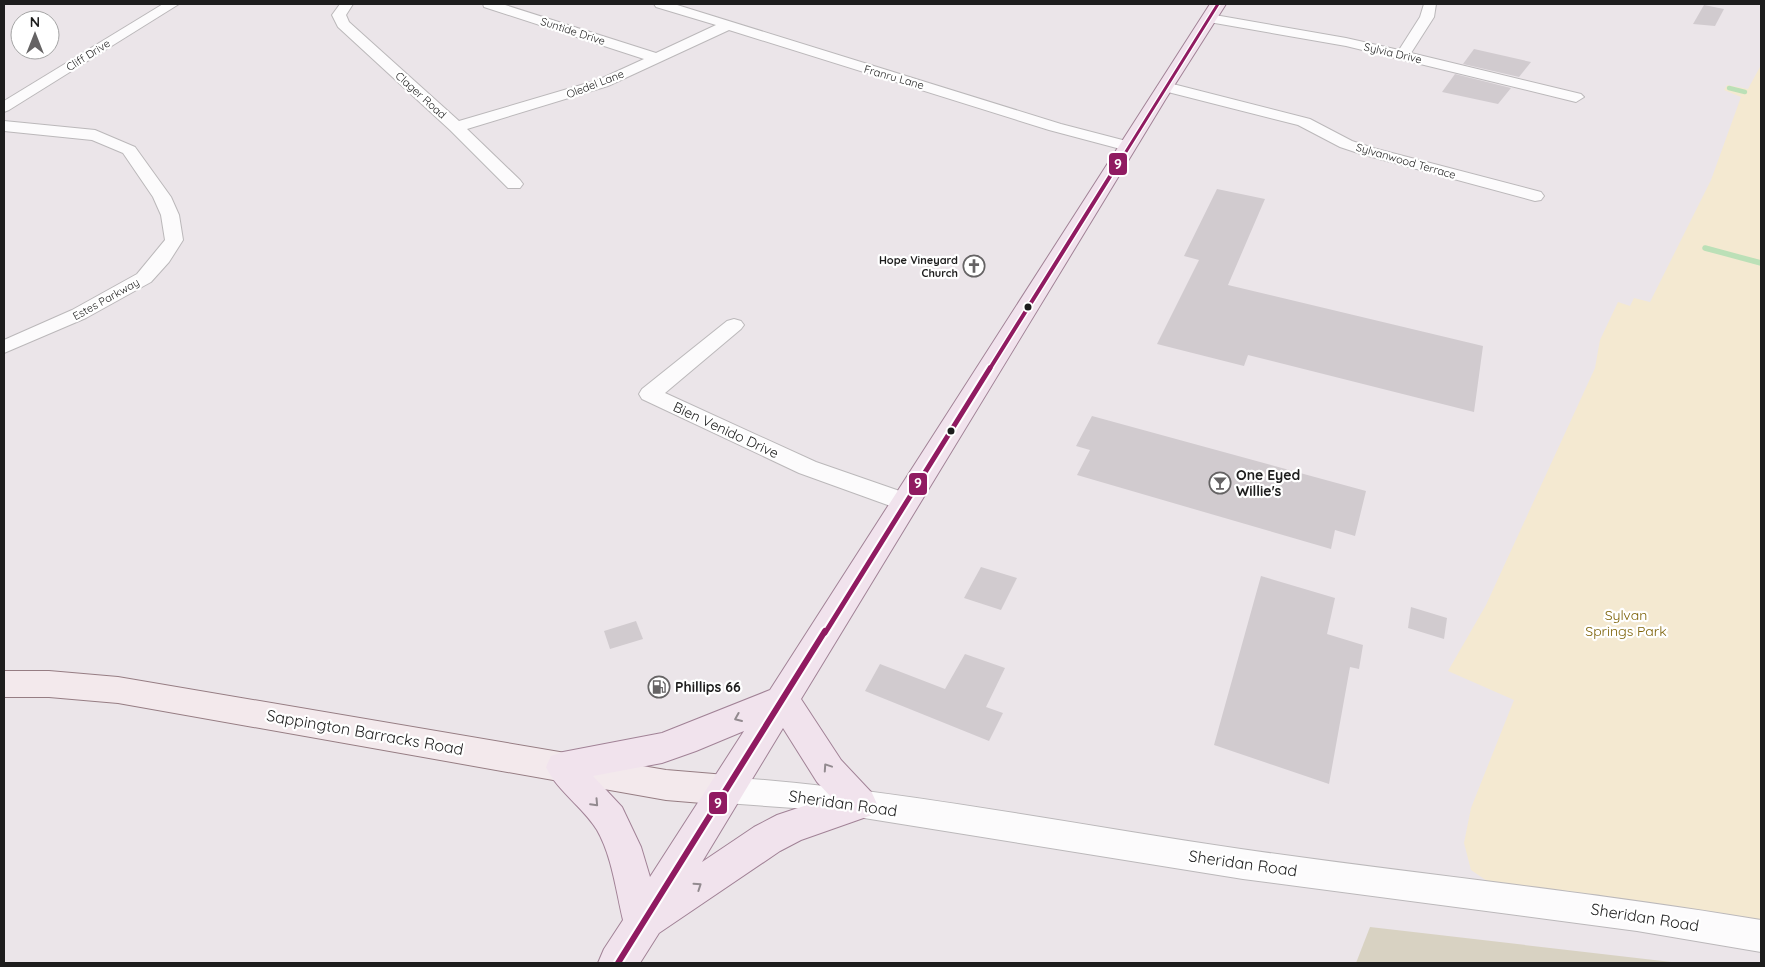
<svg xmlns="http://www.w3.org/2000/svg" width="1765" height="967" font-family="Quicksand,sans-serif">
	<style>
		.cemetery { fill: #d8d2c2 }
		.park { fill: #f4e9d1 }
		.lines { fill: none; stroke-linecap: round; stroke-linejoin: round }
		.stream-far1 { stroke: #bbe0b7; stroke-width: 4.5 }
		.stream { stroke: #bbe0b7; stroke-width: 5.5 }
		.building { fill: #d1cbcf }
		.street-casing { stroke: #bbb8ba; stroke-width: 2 }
		.secondary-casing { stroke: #967d83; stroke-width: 2 }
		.primary-casing { stroke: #a18296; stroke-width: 2 }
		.street { fill: #fcfbfc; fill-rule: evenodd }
		.secondary { fill: #f3e9ec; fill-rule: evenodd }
		.primary { fill: #f1e3ed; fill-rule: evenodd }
		.bus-1-far3-casing { stroke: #fff; stroke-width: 5.5 }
		.bus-1-far2-casing { stroke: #fff; stroke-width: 7 }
		.bus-1-far1-casing { stroke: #fff; stroke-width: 9 }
		.bus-1-casing { stroke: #fff; stroke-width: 10 }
		.bus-1-far3 { stroke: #901b61; stroke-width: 3 }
		.bus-1-far2 { stroke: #901b61; stroke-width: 4 }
		.bus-1-far1 { stroke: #901b61; stroke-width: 5 }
		.bus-1 { stroke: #901b61; stroke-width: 6 }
		.oneway { stroke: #928a8f }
		.bus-dot { fill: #1d1d1d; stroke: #fff; stroke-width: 2 }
		.labels { text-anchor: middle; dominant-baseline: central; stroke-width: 4.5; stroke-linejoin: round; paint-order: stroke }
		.far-street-label { font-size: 11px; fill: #1d1d1d; stroke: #fff }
		.far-poi-label { font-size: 11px; font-weight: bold; fill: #1d1d1d; stroke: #fff; text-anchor: end }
		.street-label { font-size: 14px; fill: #1d1d1d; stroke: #fff }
		.poi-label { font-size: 14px; font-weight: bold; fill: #1d1d1d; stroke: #fff; text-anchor: start }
		.park-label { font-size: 14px; fill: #7d6208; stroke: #fff }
		.near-street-label { font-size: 16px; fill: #1d1d1d; stroke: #fff }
		.line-badge { stroke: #fff; stroke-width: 2 }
		.badge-label { font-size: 14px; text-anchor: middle; font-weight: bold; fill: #fff }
	</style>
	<rect width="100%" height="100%" fill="#ebe5e9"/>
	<polygon class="cemetery" points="1370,927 1680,963 1356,963"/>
	<polygon class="park" points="1761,65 1761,924 1490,883 1471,870 1464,843 1471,808 1514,700 1448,671 1486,605 1595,368 1600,340 1618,302 1630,306 1634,298 1650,302 1711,180 1741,97 1724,90 1727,85 1748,89"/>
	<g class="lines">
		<polyline class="stream-far1" points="1729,88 1745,92"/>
		<polyline class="stream" points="1705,248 1761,263"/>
	</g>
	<g class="building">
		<polygon points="1704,5 1724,9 1715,26 1693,24"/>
		<polygon points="1474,49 1531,62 1519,77 1463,64"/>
		<polygon points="1455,74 1511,88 1498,104 1442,92"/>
		<polygon points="1217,189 1265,199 1228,285 1483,346 1474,412 1248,355 1244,366 1157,344 1199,260 1184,256"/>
		<polygon points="1092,416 1366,491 1355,536 1335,530 1331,549 1077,475 1090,450 1076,446"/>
		<polygon points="981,567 1017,578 1001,610 964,598"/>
		<polygon points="1261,576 1335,598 1327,634 1363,645 1359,669 1350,667 1329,784 1214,745"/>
		<polygon points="1411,607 1447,618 1444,639 1408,628"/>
		<polygon points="636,621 643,639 610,649 604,631"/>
		<polygon points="965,654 1005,668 986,707 1003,713 989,741 865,691 880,664 945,689"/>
	</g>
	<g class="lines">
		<g class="street-casing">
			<g id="street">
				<polygon points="163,4 179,4 9,110 4,112 4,101"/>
				<polygon points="340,4 353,4 346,15 349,22 459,121 598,80 644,59 484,7 483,4 502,4 656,53 716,25 656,7 654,4 674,4 1061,124 1134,143 1136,146 1128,151 1049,130 729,30 608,86 467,129 520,180 523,184 520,188 508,188 450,130 338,27 332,15"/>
				<polygon points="1424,4 1436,4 1434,17 1411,53 1581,94 1584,97 1576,102 1346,46 1209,22 1202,18 1209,14 1346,38 1399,50 1420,17"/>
				<polygon points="1165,82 1310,119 1352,141 1373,148 1541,192 1544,196 1541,200 1535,201 1361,154 1340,147 1298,125 1160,90 1157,87"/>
				<polygon points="4,121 95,130 135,147 171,197 179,215 183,240 169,262 151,282 86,318 4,353 4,340 72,310 137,274 165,240 161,215 153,197 123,153 92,140 4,131"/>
				<polygon points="734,319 741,321 744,325 741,329 665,393 816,462 914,496 917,502 914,508 905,510 896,508 799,473 642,399 639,394 642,389 727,321"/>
				<path d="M726,777C899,789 1069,824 1241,849C1414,874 1588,891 1761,920V952L1637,931L1243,879L808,809L726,803L715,799L711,790L715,781Z"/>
			</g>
		</g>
		<g class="secondary-casing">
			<polygon id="secondary" points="4,671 49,671 118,677 666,770 726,775 738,779 744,790 738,801 726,805 666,800 118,703 49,697 4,697"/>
		</g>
		<g class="primary-casing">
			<path id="primary" d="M1210,4H1226L1165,100L801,699L841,760L872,793L877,804L872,815L801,840L780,851L659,933L640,963H598L604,949L623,920C616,891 612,856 597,830C583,807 558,792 546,767L551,756L563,752L662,733L770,690ZM783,728L817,782L831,797L777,815L754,827L702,862ZM744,731L650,877L641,847L622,807L593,776L662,763L696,751Z"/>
		</g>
		<use href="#street" class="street"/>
		<use href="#secondary" class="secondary"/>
		<use href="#primary" class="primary"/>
		<g class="bus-1-far3-casing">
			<polyline id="bus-1-far3" points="1119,163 1218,4"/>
		</g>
		<g class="bus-1-far2-casing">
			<polyline id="bus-1-far2" points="989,370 1119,162"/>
		</g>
		<g class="bus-1-far1-casing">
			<polyline id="bus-1-far1" points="825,633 990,368"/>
		</g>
		<g class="bus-1-casing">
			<polyline id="bus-1" points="618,963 825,631"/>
		</g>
		<use href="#bus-1-far3" class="bus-1-far3"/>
		<use href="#bus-1-far2" class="bus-1-far2"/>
		<use href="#bus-1-far1" class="bus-1-far1"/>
		<use href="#bus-1" class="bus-1"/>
	</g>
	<defs><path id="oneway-chevron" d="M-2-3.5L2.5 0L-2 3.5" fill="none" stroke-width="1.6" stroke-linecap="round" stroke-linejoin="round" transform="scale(1.25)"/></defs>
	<g class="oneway">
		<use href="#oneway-chevron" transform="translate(738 718) rotate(157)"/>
		<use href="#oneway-chevron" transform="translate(827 767) rotate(-124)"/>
		<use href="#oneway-chevron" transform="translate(595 803) rotate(47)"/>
		<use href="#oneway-chevron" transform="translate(698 886) rotate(-34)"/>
	</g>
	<defs>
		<g id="church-ring" transform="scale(1.125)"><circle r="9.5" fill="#fff" stroke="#656364" stroke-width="1.5"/><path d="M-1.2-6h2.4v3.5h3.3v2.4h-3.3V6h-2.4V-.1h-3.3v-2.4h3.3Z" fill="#656364"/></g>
		<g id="bar-ring" transform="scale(1.125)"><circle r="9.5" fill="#fff" stroke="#656364" stroke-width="1.5"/><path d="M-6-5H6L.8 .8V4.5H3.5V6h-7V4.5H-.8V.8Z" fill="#656364"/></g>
		<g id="fuel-ring" transform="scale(1.125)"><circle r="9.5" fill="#fff" stroke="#656364" stroke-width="1.5"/><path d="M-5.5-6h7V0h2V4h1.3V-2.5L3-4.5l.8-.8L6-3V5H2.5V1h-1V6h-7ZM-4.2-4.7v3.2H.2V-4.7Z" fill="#656364"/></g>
	</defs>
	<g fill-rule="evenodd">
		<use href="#church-ring" x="974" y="266"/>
		<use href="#bar-ring" x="1220" y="483"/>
		<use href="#fuel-ring" x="659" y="687"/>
	</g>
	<g class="bus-dot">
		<circle cx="1028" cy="307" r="4.5"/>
		<circle cx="951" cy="431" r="4.5"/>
	</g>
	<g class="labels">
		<g class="far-street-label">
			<text transform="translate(573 31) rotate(18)">Suntide Drive</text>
			<text transform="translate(1393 53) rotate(13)">Sylvia Drive</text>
			<text transform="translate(88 55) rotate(-32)">Cliff Drive</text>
			<text transform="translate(894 77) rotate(16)">Franru Lane</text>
			<text transform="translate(595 84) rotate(-21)">Oledel Lane</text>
			<text transform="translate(421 95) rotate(42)">Clager Road</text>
			<text transform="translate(1406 161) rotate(16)">Sylvanwood Terrace</text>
			<text transform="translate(106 299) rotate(-29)">Estes Parkway</text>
		</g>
		<g class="far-poi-label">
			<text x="958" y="260">Hope Vineyard<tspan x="958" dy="13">Church</tspan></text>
		</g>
		<g class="street-label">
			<text transform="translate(726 430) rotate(25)">Bien Venido Drive</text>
		</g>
		<g class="poi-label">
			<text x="1236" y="475">One Eyed<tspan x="1236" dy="16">Willie's</tspan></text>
			<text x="675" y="687">Phillips 66</text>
		</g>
		<g class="park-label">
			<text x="1626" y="615">Sylvan<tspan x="1626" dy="16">Springs Park</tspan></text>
		</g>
		<g class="near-street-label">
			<text transform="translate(365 732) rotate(10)">Sappington Barracks Road</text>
			<text transform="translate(843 803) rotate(8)">Sheridan Road</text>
			<text transform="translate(1243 863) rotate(8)">Sheridan Road</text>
			<text transform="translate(1645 917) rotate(9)">Sheridan Road</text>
		</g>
	</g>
	<g class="line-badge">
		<rect x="1108" y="152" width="20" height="24" rx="5" fill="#901b61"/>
		<rect x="908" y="472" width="20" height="24" rx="5" fill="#901b61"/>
		<rect x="708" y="791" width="20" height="24" rx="5" fill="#901b61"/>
	</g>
	<g class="badge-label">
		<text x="1118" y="169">9</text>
		<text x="918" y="488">9</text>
		<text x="718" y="808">9</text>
	</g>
	<rect width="1765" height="967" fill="none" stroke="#1d1d1d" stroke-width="10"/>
	<g transform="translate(35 35)"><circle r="24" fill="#ffffff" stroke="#a5a5a5"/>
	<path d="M0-4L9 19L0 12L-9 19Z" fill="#656364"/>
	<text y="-8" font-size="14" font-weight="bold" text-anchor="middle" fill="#1d1d1d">N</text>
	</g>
</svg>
